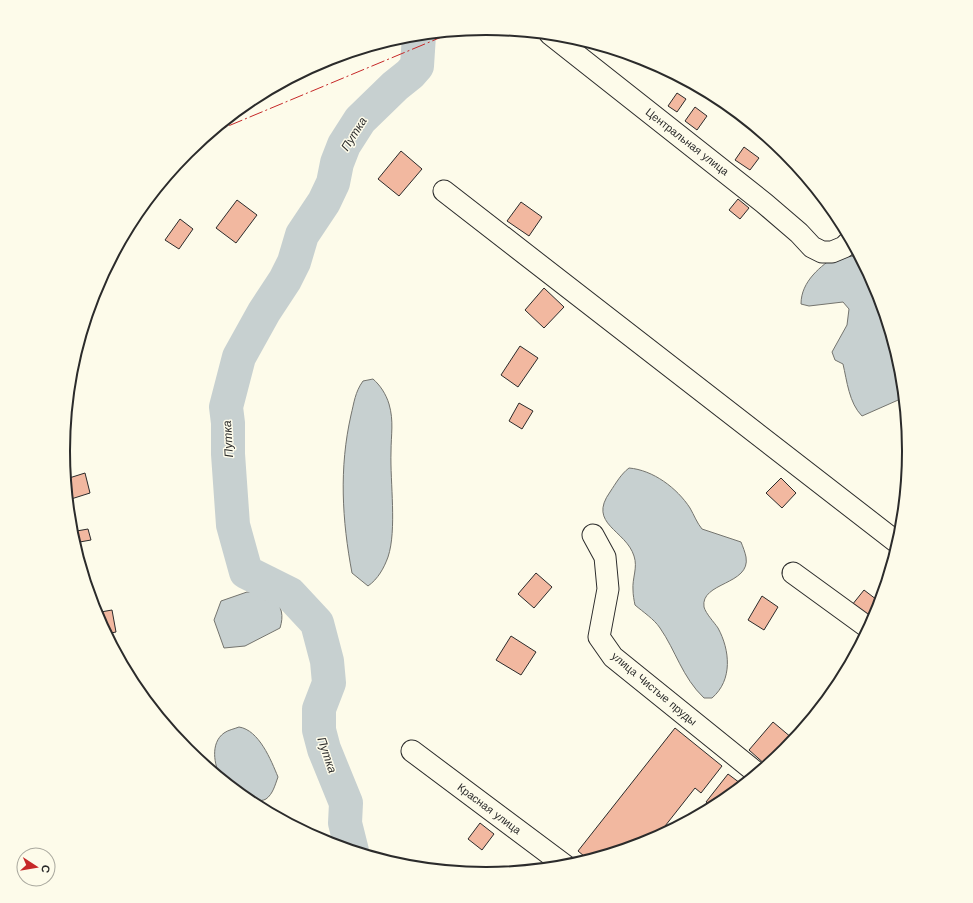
<svg xmlns="http://www.w3.org/2000/svg" width="973" height="903" font-family="'Work Sans',sans-serif">
	<style>
		.water { fill: #c7d0d0; stroke: #74746e }
		.lines { fill: none; stroke-linecap: round; stroke-linejoin: round }
		.river { stroke: #c7d0d0; stroke-width: 34 }
		.building { fill: #f2b8a0; stroke: #2b2b2b }
		.minor-casing { stroke: #2b2b2b; stroke-width: 23 }
		.minor { stroke: #fdfbea; stroke-width: 21 }
		.power { stroke: #c62828; stroke-width: 1; stroke-dasharray: 14 3 2 3; stroke-linecap: butt }
		.labels { text-anchor: middle; dominant-baseline: central; stroke-width: 3; stroke-linejoin: round; paint-order: stroke }
		.street-label { font-size: 11px; fill: #2b2b2b; stroke: #fdfbea }
		.water-label { font-size: 12px; font-style: italic; fill: #2b2b2b; stroke: #fdfbea }
		.rim { fill: none; stroke: #2b2b2b; stroke-width: 2 }
	</style>
	<rect width="100%" height="100%" fill="#fdfbea"/>
	<g class="water">
		<path d="M837,255L860,257L878,290L902,369L905,397L862,416C849,403 847,381 843,364L835,360L832,352L847,325L849,309L843,302L809,306L801,304C801,281 821,266 837,255Z"/>
		<path d="M373,379C380,385 386,394 389,404C394,421 391,435 391,452C390,482 397,530 388,557C384,568 378,579 368,586L352,573C342,520 339,468 351,415C354,403 355,392 363,381Z"/>
		<path d="M629,468C653,470 677,488 690,508C694,515 697,523 702,529L741,542C743,547 745,552 746,557C751,585 700,582 704,607C706,614 714,622 718,628C730,650 733,680 712,698H704C682,677 676,651 660,628C654,619 643,612 635,605C634,600 633,595 633,590C632,578 638,568 634,556C626,530 587,524 610,492C616,483 621,474 629,468Z"/>
		<path d="M247,592C270,593 288,603 280,628L245,646L224,648L214,620L221,601Z"/>
		<path d="M239,727C259,730 271,760 278,777C275,785 273,794 266,799C255,806 226,788 221,778C214,765 210,743 224,733C228,730 234,729 239,727Z"/>
	</g>
	<g class="lines">
		<polyline class="river" points="352,851 345,823 346,803 324,749 319,730 319,709 329,683 327,661 317,623 290,594 246,572 233,525 228,454 228,423 226,407 239,357 264,312 285,280 294,262 302,235 324,202 333,183 337,163 344,145 360,120 395,86 410,74 417,66 419,35"/>
	</g>
	<g class="building">
		<polygon points="677,93 686,99 677,112 668,106"/>
		<polygon points="695,107 707,116 697,130 685,121"/>
		<polygon points="744,147 759,158 750,170 735,160"/>
		<polygon points="401,151 422,169 399,196 378,179"/>
		<polygon points="738,199 749,208 740,219 729,210"/>
		<polygon points="237,200 257,215 236,243 216,228"/>
		<polygon points="521,202 542,217 529,236 507,221"/>
		<polygon points="180,219 193,229 179,249 165,240"/>
		<polygon points="544,288 564,307 544,328 525,310"/>
		<polygon points="520,346 538,358 518,387 501,375"/>
		<polygon points="519,403 533,411 522,429 509,421"/>
		<polygon points="85,473 90,493 68,500 66,479"/>
		<polygon points="781,478 796,493 782,508 766,493"/>
		<polygon points="88,529 91,540 74,543 71,532"/>
		<polygon points="536,573 552,587 534,608 518,594"/>
		<polygon points="864,590 881,603 870,620 852,605"/>
		<polygon points="762,596 778,607 764,630 748,620"/>
		<polygon points="112,610 116,632 106,634 95,613"/>
		<polygon points="511,636 536,652 521,675 496,660"/>
		<polygon points="773,722 792,738 767,766 749,750"/>
		<polygon points="675,728 722,766 701,793 695,788 654,840 590,861 578,851"/>
		<polygon points="728,774 744,786 713,808 706,802"/>
		<polygon points="480,823 494,834 482,850 468,839"/>
	</g>
	<g class="lines">
		<g class="minor-casing">
			<g id="minor">
				<polyline points="550,34 764,203 799,233 812,247 822,252 832,252 844,247 851,240"/>
				<polyline points="444,191 899,544"/>
				<polyline points="593,535 605,557 608,589 599,637 613,657 758,774"/>
				<polyline points="793,573 870,629"/>
				<polyline points="412,751 567,867"/>
			</g>
		</g>
		<use href="#minor" class="minor"/>
		<polyline class="power" points="209,134 456,31"/>
	</g>
	<g class="labels">
		<g class="street-label">
			<text transform="translate(687 142) rotate(38)">Центральная улица</text>
			<text transform="translate(654 689) rotate(40)">улица Чистые пруды</text>
			<text transform="translate(489 809) rotate(37)">Красная улица</text>
		</g>
		<g class="water-label">
			<text transform="translate(354 134) rotate(-58)">Путка</text>
			<text transform="translate(228 439) rotate(-93)">Путка</text>
			<text transform="translate(327 755) rotate(71)">Путка</text>
		</g>
	</g>
	<path d="M0 0H973V903H0ZM70 451a416 416 0 1 1 832 0a416 416 0 1 1-832 0Z" fill="#fdfbea" fill-rule="evenodd"/>
	<path class="rim" d="M70 451a416 416 0 1 1 832 0a416 416 0 1 1-832 0Z"/>
	<g transform="translate(36 867) rotate(102)"><circle r="19" fill="#fdfbea" stroke="#a9a89e"/>
	<path d="M0-3L7 15L0 10L-7 15Z" fill="#c62828"/>
	<text y="-6" font-size="11" font-weight="bold" text-anchor="middle" fill="#2b2b2b">С</text>
	</g>
</svg>
